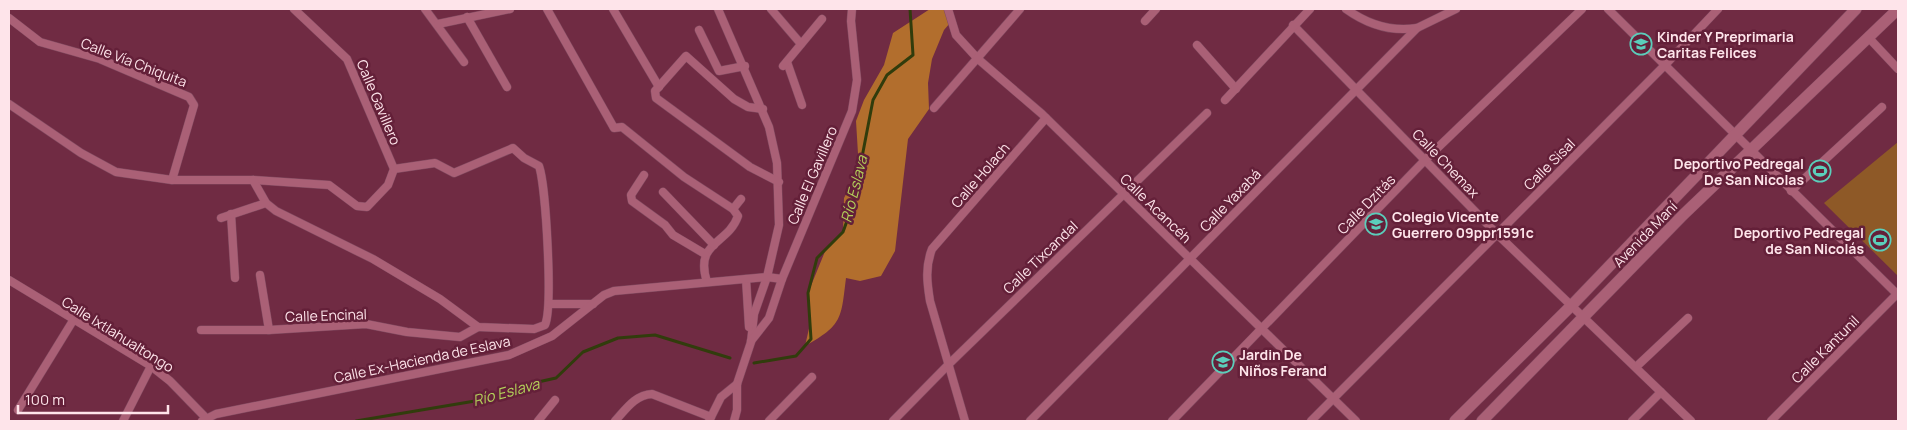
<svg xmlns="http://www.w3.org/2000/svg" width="1907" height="430" font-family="Manrope,sans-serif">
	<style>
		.green { fill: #8e5927 }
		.forest { fill: #b26e2d }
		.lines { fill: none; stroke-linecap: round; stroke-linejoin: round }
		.stream { stroke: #313c0c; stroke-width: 3 }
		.street-casing { stroke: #814a60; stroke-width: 9 }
		.secondary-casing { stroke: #814a60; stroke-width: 12 }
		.street { stroke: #aa6076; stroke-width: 8 }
		.secondary { stroke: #aa6076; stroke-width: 11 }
		.labels { text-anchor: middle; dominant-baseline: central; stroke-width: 5; stroke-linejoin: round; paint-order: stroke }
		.poi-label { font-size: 14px; font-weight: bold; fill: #fee4ea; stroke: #642039; text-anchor: start }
		.street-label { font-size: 14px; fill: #fee4ea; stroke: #642039 }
		.water-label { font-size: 15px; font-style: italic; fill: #b3cf5a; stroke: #642039 }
	</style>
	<rect width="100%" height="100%" fill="#702b43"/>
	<polygon class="green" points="1898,142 1898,276 1824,203"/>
	<path class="forest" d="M930,9H944L950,23L944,30L932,59L928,83L929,109L908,139L895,251L881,276L860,281L846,278C841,318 843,325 805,346L810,324L808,293L826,249L843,232L844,198L859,170L856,121L864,100L884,65L893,33Z"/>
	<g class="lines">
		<g class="stream">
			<polyline points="754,363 796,356 811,339 808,293 817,258 843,232 853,204 873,100 887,75 913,55 910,9"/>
			<polyline points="356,421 475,401 529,384 556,378 583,352 618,338 655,335 730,358"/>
		</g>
		<g class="street-casing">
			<g id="street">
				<polyline points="425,9 464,62"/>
				<path d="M547,9L614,128L622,127L684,177L733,209L738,216C728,245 694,241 707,282"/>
				<polyline points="613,9 659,87"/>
				<polyline points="718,9 769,127 777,163 779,225 767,277 754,314 751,342 737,384 737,410 734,421"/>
				<polyline points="771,9 801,44"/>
				<polyline points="948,9 956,35 978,59 1042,114 1356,421"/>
				<path d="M1346,9C1367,24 1392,32 1417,28"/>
				<polyline points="1608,9 1898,295"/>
				<polyline points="467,17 507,87"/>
				<polyline points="9,18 40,42 100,59 189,97 194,105 172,180 253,180 329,185 357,206 367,207 388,185 394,169 347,59 294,9"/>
				<polyline points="1145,21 1156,9"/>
				<polyline points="438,24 510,9"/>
				<polyline points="1293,25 1497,234 1691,421"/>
				<polyline points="699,30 719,71 745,66"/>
				<polyline points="1868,37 1898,69"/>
				<polyline points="1197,45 1236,89"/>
				<polyline points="787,62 802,105"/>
				<polyline points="783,66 822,19"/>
				<polyline points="1225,100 1310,9"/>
				<polyline points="9,104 81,153 116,172 172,180"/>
				<polyline points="934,108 1020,9"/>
				<polyline points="763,109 748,107 734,99 686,56 655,91 656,98 750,167 779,182"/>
				<polyline points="644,175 631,195 632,201 665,225 673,235 705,254"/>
				<path d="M253,180L266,203L276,211L373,259L440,299L478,327L534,329L545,325C553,307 546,186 539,166L524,158L513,148L454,173L435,163L394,169"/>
				<polyline points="1791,191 1882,107"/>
				<polyline points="663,192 714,245"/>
				<polyline points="733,209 741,199"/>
				<polyline points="231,214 235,278"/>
				<polyline points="221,218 266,203"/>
				<polyline points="260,275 269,330"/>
				<polyline points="746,279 749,327"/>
				<polyline points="9,280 151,366 170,381 206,418"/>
				<polyline points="549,304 593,304"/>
				<polyline points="201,330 269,330 366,324 407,332 460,337 478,327"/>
				<polyline points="751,341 769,318 782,279 852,111 857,80 851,21 852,9"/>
				<polyline points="1636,367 1688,318"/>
				<polyline points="18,410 74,319"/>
				<polyline points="123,421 151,366"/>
				<polyline points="202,421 216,414 509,355 552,336 604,295 614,291 767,277 782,279"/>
				<polyline points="538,421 555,400"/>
				<path d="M615,421C626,409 635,395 652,394L711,417"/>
				<polyline points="709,421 721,397 737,384"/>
				<polyline points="769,421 812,377"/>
				<polyline points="893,421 949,364 1207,113"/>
				<path d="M965,421L930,301C927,282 925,267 932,249L1046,118"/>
				<polyline points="1030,421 1417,28 1456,9"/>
				<polyline points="1172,421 1426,159 1582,9"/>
				<polyline points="1311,421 1666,64 1718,9"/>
				<polyline points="1632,421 1661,392"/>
				<polyline points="1771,421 1897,294"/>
			</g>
		</g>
		<g class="secondary-casing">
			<g id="secondary">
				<polyline points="1455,421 1572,305 1856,9"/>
				<polyline points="1482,421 1683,215 1898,9"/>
			</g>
		</g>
		<use href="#street" class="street"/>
		<use href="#secondary" class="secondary"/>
	</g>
	<defs>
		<g id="school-ring" transform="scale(1.125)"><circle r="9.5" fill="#642039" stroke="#5bcebb" stroke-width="1.5"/><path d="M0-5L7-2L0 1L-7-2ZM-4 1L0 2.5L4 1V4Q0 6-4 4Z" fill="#5bcebb"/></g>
		<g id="stadium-ring" transform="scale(1.125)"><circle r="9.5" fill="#642039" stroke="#5bcebb" stroke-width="1.5"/><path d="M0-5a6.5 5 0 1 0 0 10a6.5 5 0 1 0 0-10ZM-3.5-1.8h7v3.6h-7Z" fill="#5bcebb"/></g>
	</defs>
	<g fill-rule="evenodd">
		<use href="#school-ring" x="1641" y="44"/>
		<use href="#stadium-ring" x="1820" y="171"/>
		<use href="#school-ring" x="1376" y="224"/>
		<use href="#stadium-ring" x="1880" y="240"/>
		<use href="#school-ring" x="1223" y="362"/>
	</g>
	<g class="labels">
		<g class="poi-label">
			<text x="1657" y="36">Kinder Y Preprimaria<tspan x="1657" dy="16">Caritas Felices</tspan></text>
			<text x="1804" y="163" text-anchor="end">Deportivo Pedregal<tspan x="1804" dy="16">De San Nicolas</tspan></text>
			<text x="1392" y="216">Colegio Vicente<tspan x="1392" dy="16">Guerrero 09ppr1591c</tspan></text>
			<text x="1864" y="232" text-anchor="end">Deportivo Pedregal<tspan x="1864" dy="16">de San Nicolás</tspan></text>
			<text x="1239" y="354">Jardin De<tspan x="1239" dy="16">Niños Ferand</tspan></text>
		</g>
		<g class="street-label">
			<text transform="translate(134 62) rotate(21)">Calle Vía Chiquita</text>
			<text transform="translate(379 102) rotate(67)">Calle Gavillero</text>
			<text transform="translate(1446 163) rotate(46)">Calle Chemax</text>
			<text transform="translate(1549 164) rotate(-45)">Calle Sisal</text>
			<text transform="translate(812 175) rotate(-67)">Calle El Gavillero</text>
			<text transform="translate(980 175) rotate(-49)">Calle Holach</text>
			<text transform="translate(1230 200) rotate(-46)">Calle Yaxabá</text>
			<text transform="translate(1366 204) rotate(-46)">Calle Dzitás</text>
			<text transform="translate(1156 208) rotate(44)">Calle Acancéh</text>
			<text transform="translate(1645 234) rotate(-46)">Avenida Maní</text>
			<text transform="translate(1040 257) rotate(-44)">Calle Tixcandal</text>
			<text transform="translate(326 315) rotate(-2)">Calle Encinal</text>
			<text transform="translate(118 334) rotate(32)">Calle Ixtlahualtongo</text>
			<text transform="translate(1825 349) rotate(-45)">Calle Kantunil</text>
			<text transform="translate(422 359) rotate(-12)">Calle Ex-Hacienda de Eslava</text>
		</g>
		<g class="water-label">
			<text transform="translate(854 189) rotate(-76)">Río Eslava</text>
			<text transform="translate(506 392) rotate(-15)">Río Eslava</text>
		</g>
	</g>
	<rect width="1907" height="430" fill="none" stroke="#fee4ea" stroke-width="20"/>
	<path d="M18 405v8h150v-8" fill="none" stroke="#fee4ea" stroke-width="2.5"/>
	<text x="25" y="405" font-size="15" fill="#fee4ea" stroke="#642039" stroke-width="4" paint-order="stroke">100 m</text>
</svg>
